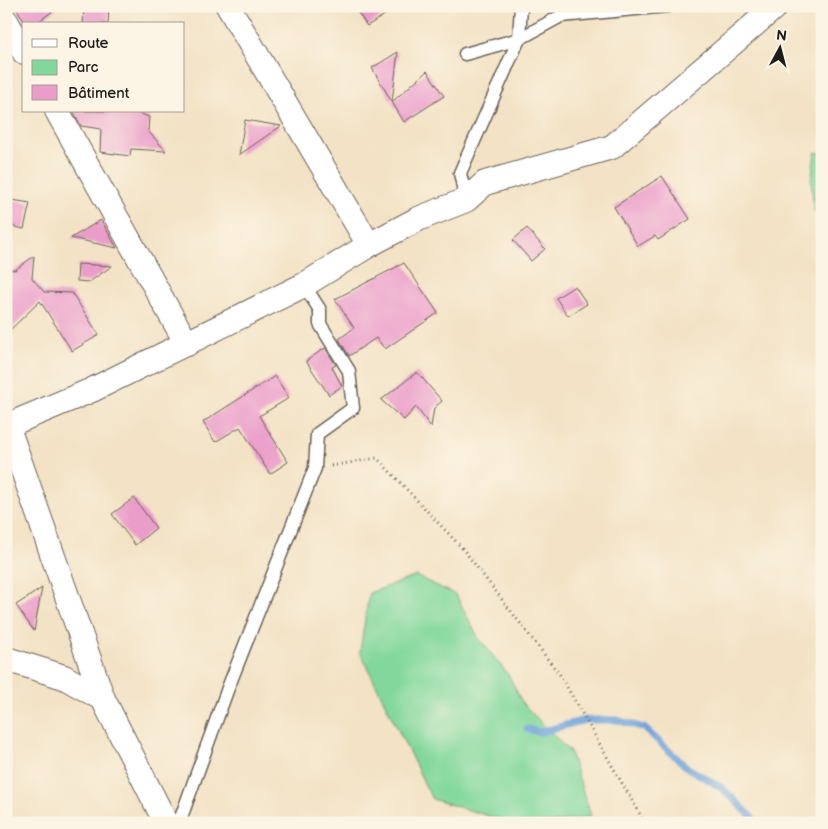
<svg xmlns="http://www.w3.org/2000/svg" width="828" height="829" font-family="'Balsamiq Sans',sans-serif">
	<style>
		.green { fill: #82d89c; stroke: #4f7a5c }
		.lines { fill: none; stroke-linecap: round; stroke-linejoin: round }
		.stream { stroke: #6fa2da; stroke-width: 7 }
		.building { fill: #eb9dca }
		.service-casing { stroke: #676157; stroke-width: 15 }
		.minor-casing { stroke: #676157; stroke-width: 26 }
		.path { stroke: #676157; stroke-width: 3; stroke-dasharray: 1 4; stroke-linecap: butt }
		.service { stroke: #fff; stroke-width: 12 }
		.minor { stroke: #fff; stroke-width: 24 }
	</style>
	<rect width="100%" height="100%" fill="#fcf5e5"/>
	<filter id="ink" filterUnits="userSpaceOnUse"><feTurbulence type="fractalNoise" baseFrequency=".02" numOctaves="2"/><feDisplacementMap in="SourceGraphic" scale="10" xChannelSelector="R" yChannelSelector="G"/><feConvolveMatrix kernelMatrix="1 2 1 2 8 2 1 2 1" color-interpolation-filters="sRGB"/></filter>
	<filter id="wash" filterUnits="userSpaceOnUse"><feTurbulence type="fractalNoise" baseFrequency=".0096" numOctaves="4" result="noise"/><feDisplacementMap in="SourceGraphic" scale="20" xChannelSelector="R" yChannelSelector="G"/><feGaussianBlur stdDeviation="1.12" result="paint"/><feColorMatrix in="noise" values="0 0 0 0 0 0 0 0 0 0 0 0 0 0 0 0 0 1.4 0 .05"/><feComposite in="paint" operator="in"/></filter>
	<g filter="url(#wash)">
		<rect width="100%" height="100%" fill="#f3e2c5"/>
		<g class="green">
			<polygon points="822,152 822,222 814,209 811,181 815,153"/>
			<polygon points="416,576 456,595 478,637 509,676 523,704 570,752 591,816 554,823 512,823 432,799 360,652 369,593"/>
		</g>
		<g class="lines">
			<polyline class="stream" points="527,729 540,732 585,720 617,720 644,728 688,768 722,788 756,821 765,823"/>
		</g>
		<g id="blocks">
			<g class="building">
				<polygon points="15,6 60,6 35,24 26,24"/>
				<polygon points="84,6 109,6 108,24 83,24"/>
				<polygon points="354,6 399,6 367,26"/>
				<polygon points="398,52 392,102 372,68"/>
				<polygon points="427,71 444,96 404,122 392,102"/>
				<polygon points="73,111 133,111 149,117 148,131 166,151 131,149 130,156 100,152 101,129 81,126"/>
				<polygon points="245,120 281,126 239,155"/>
				<polygon points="662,176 690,219 658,240 655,236 638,246 614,207"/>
				<polygon points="6,199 30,203 24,229 6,225"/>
				<polygon points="101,220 117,248 71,238"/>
				<polygon points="527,228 545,249 531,261 513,240"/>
				<polygon points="34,256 32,278 44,292 72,293 99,335 72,351 40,301 6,334 6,269 15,270"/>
				<polygon points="404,263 438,313 385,349 376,338 349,356 339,339 354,328 335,299"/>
				<polygon points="78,264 112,266 89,282 77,281"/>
				<polygon points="575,286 587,304 568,316 556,298"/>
				<polygon points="325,348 336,365 332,367 342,386 329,395 306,361"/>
				<polygon points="417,372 442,401 434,408 431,427 416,407 404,420 381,400"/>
				<polygon points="275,376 289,398 259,416 288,462 270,474 240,427 215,442 203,422"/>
				<polygon points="134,498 156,528 135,545 112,514"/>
				<polygon points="42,588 34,631 16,605"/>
			</g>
		</g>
	</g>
	<g filter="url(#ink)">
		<use href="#blocks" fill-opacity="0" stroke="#676157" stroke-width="1"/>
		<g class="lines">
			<g class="service-casing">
				<g id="service">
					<polyline points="750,6 772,9"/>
					<polyline points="465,54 519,39 561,16 668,6"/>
					<polyline points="466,200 460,173 519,39 521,6"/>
					<polyline points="179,823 228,688 315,468 317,434 353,408 349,371 320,324 320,310 304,285"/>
				</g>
			</g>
			<g class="minor-casing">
				<g id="minor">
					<polyline points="228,6 369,245"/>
					<polyline points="6,21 24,52"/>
					<polyline points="57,111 187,344"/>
					<polyline points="6,422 103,699 166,823"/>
					<polyline points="6,426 92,390 304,285 369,245 418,219 466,200 485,183 612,147 776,6"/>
					<polyline points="6,659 64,677 103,699"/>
				</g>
			</g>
			<polyline class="path" points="331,466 377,458 463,549 560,675 645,823"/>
			<use href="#service" class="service"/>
			<use href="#minor" class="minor"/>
		</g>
	</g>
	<rect width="828" height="829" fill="none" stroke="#fcf5e5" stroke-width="25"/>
	<rect x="22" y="22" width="162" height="90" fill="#fcf5e5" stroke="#a29e95"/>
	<rect x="32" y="39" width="25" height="8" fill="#ffffff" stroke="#a29e95"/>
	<text x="68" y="48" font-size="15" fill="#1c1c1c">Route</text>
	<rect x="32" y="60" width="25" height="15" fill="#82d89c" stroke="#a29e95"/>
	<text x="68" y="72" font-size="15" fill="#1c1c1c">Parc</text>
	<rect x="32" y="85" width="25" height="15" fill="#eb9dca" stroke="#a29e95"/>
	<text x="68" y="98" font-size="15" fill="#1c1c1c">Bâtiment</text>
	<g transform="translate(780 48) rotate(7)" stroke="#fcf5e5" stroke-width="4" paint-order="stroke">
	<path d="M0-4L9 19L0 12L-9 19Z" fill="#1c1c1c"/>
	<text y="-8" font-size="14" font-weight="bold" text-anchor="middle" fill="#1c1c1c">N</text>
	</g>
</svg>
